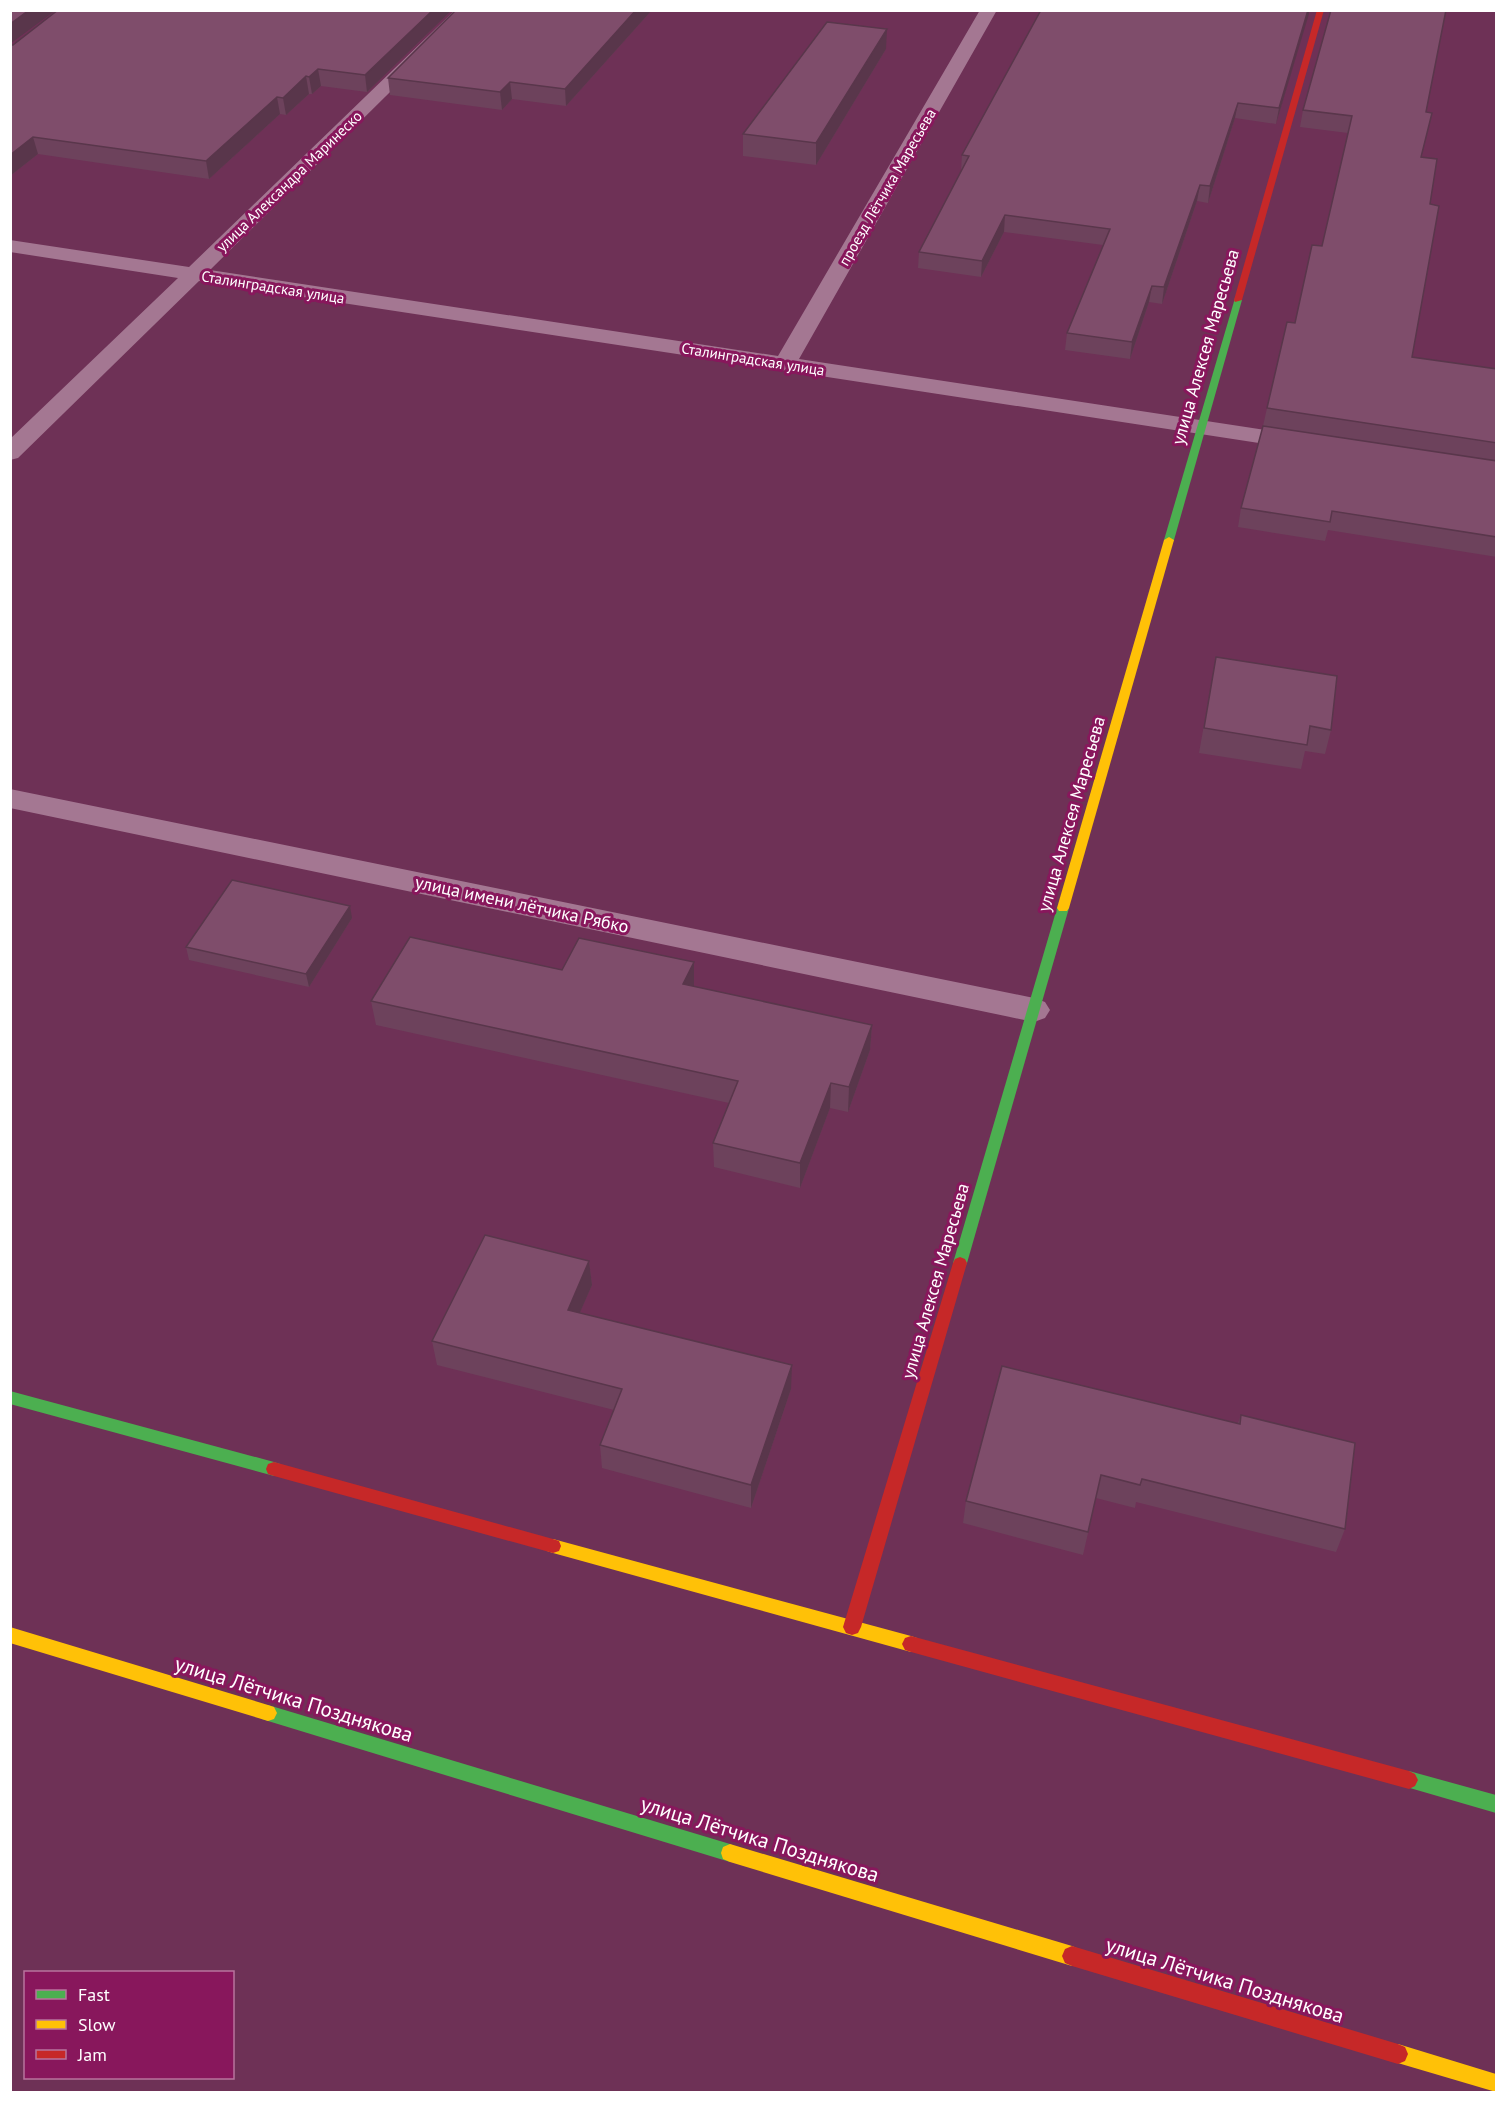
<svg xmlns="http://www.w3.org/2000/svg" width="1507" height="2103" font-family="'PT Sans',sans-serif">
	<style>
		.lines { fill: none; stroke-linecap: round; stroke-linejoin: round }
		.street { fill: #a47792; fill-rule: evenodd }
		.fast { fill: #4caf50; fill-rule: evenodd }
		.slow { fill: #ffc107; fill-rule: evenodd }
		.jam { fill: #c62828; fill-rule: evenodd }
		.wall { fill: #6d425c }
		.shaded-wall { fill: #59364b }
		.building { fill: #7f4d6b; stroke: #59364b; stroke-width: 1.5 }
		.labels { text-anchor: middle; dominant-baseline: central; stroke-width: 6; stroke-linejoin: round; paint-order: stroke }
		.far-street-label { font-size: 15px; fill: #fff; stroke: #88175c }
		.street-label { font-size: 18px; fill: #fff; stroke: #88175c }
		.near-street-label { font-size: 21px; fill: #fff; stroke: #88175c }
	</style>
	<rect width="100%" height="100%" fill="#6e3156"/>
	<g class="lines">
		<g class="street">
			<polygon points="455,10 473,10 210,270 778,356 980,10 997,10 799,359 1305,436 1313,438 1317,443 1313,448 1305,450 199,281 18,458 10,460 10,439 178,278 10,252 10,240 189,267"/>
			<polygon points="10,789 1034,998 1045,1002 1050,1010 1045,1018 1034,1022 10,808"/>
		</g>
		<g class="fast">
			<polygon points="1235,298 1242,300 1174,540 1173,542 1165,542 1164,540"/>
			<polygon points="1063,904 1069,908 967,1263 965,1267 960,1269 955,1267 953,1263 1057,908"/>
			<polygon points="10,1391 274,1462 280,1464 282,1469 280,1474 274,1476 10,1404"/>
			<polygon points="268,1705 730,1844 737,1847 739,1853 737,1859 730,1862 268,1721 262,1719 259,1713 262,1707"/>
			<polygon points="1409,1771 1496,1795 1496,1813 1403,1786 1400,1780 1403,1774"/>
		</g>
		<g class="slow">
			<polygon points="1169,537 1174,540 1069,908 1067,911 1059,911 1057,908 1164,540"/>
			<polygon points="553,1539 911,1636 917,1638 920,1644 917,1650 911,1652 553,1553 547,1551 545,1546 547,1541"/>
			<polygon points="10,1627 268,1705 274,1707 277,1713 274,1719 268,1721 10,1643"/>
			<polygon points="730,1844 1072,1946 1079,1949 1082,1956 1079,1963 1072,1966 730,1862 723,1859 721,1853 723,1847"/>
			<polygon points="1398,2044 1496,2074 1496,2092 1391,2061 1388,2054 1391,2047"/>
		</g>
		<g class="jam">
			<polygon points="1317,10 1324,10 1242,300 1235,302 1234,300"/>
			<polygon points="960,1257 965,1259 967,1263 861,1627 858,1633 852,1635 846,1633 843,1627 953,1263 955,1259"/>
			<polygon points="274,1462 553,1539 559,1541 561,1546 559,1551 553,1553 274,1476 268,1474 266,1469 268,1464"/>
			<polygon points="911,1636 1409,1771 1415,1774 1418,1780 1415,1786 1409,1789 911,1652 905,1650 902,1644 905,1638"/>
			<polygon points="1072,1946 1398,2044 1405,2047 1408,2054 1405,2061 1398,2064 1072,1966 1065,1963 1062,1956 1065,1949"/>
		</g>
	</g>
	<g class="wall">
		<polygon points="58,10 452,10 367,92 321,86 312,94 309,94 286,115 280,114 209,179 38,154 10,176 13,45"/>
		<polygon points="652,10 566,106 512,99 502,110 390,95 388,78"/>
		<polygon points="1041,10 1309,10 1276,124 1235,118 1208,203 1197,201 1162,304 1149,302 1130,359 1065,350 1067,333 1103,245 1004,232 981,277 918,268 919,252 961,171 962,155"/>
		<polygon points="886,49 816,165 743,156 743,134"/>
		<polygon points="1303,110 1426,112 1421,157 1430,204 1412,357 1497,369 1497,557 1328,530 1325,541 1238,527 1241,508 1263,426 1267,408 1322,246 1348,133 1300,127"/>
		<polygon points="1216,657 1331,730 1325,754 1305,751 1301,769 1199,753"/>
		<polygon points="352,918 309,987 189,960 186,947"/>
		<polygon points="694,962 694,987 872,1025 870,1050 848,1112 830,1108 800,1188 714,1167 713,1143 729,1103 376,1025 371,1001 562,970"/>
		<polygon points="589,1261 592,1285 580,1312 791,1389 751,1508 602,1468 600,1445 614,1410 437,1365 432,1341"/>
		<polygon points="1241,1415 1345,1529 1336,1552 1136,1502 1135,1508 1096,1498 1083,1555 963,1523 966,1501 1238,1423"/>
	</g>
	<g class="shaded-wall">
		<polygon points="29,10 56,10 10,44 10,24"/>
		<polygon points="433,10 452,10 367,92 365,75"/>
		<polygon points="636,10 652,10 566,106 565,89"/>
		<polygon points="1308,10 1309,10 1309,14 1276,124 1279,108"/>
		<polygon points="887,29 886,49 816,165 816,143"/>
		<polygon points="318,69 321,86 312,94 309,77"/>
		<polygon points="306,76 309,94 286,115 283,98"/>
		<polygon points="510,82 512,99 502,110 500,92"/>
		<polygon points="277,97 280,114 209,179 206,161"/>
		<polygon points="1238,103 1235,118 1208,203 1210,186"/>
		<polygon points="33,137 38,154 10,176 10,155"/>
		<polygon points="1200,185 1197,201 1162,304 1164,287"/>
		<polygon points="1005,215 1004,232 981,277 982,261"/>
		<polygon points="1152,286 1149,302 1130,359 1132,342"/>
		<polygon points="350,906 352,918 309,987 306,974"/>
		<polygon points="694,962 694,987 683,984"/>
		<polygon points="872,1025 870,1050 848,1112 849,1087"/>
		<polygon points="831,1083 830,1108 800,1188 800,1163"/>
		<polygon points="589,1261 592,1285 571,1333 568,1310"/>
		<polygon points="792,1365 791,1389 751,1508 751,1485"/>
	</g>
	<g class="building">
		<polygon points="10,10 29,10 10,24"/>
		<polygon points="58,10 433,10 365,75 318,69 309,77 306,76 283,98 277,97 206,161 33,137 10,155 10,45 13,45"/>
		<polygon points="456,10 636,10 565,89 510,82 500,92 388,78"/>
		<polygon points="1041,10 1308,10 1279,108 1238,103 1210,186 1200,185 1164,287 1152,286 1132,342 1067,333 1110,229 1005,215 982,261 919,252 969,156 962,155"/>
		<polygon points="1331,10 1446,10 1426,112 1432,113 1421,157 1437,159 1430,204 1439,206 1412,357 1497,369 1497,443 1267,408 1287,322 1295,323 1312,245 1322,246 1352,116 1303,110"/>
		<polygon points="827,22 887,29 816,143 743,134"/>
		<polygon points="1263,426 1497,461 1497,537 1332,511 1330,522 1241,508"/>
		<polygon points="1216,657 1337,676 1331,730 1310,726 1307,745 1204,728"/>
		<polygon points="232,880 350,906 306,974 186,947"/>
		<polygon points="410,937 562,970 579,938 694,962 683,984 872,1025 849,1087 831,1083 800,1163 713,1143 738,1081 371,1001"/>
		<polygon points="485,1235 589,1261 568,1310 792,1365 751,1485 600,1445 622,1389 432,1341"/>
		<polygon points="1002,1366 1240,1424 1241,1415 1355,1443 1345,1529 1142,1479 1140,1485 1101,1475 1088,1532 966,1501"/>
	</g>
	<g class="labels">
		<g class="far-street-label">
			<text transform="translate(289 181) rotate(-44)">улица Александра Маринеско</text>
			<text transform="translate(887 187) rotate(-60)">проезд Лётчика Маресьева</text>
			<text transform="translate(273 287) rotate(9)">Сталинградская улица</text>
			<text transform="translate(753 359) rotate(9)">Сталинградская улица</text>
		</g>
		<g class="street-label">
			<text transform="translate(1205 347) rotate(-74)">улица Алексея Маресьева</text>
			<text transform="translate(1071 814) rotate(-74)">улица Алексея Маресьева</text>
			<text transform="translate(522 904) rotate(12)">улица имени лётчика Рябко</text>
			<text transform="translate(935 1281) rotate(-74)">улица Алексея Маресьева</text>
		</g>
		<g class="near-street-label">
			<text transform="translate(294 1699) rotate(17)">улица Лётчика Позднякова</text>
			<text transform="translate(760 1839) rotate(17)">улица Лётчика Позднякова</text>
			<text transform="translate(1225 1980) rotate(17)">улица Лётчика Позднякова</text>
		</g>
	</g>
	<rect width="1507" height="2103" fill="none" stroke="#ffffff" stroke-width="24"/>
	<rect x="24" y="1971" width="210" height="108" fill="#88175c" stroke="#b8749d" stroke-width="1.5"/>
	<rect x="36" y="1990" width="30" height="9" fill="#4caf50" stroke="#b8749d" stroke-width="1.5"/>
	<text x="78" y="2001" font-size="18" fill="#ffffff">Fast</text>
	<rect x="36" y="2020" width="30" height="9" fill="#ffc107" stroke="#b8749d" stroke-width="1.5"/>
	<text x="78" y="2031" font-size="18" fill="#ffffff">Slow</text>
	<rect x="36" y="2050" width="30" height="9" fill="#c62828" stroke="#b8749d" stroke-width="1.5"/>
	<text x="78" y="2061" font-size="18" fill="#ffffff">Jam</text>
</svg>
